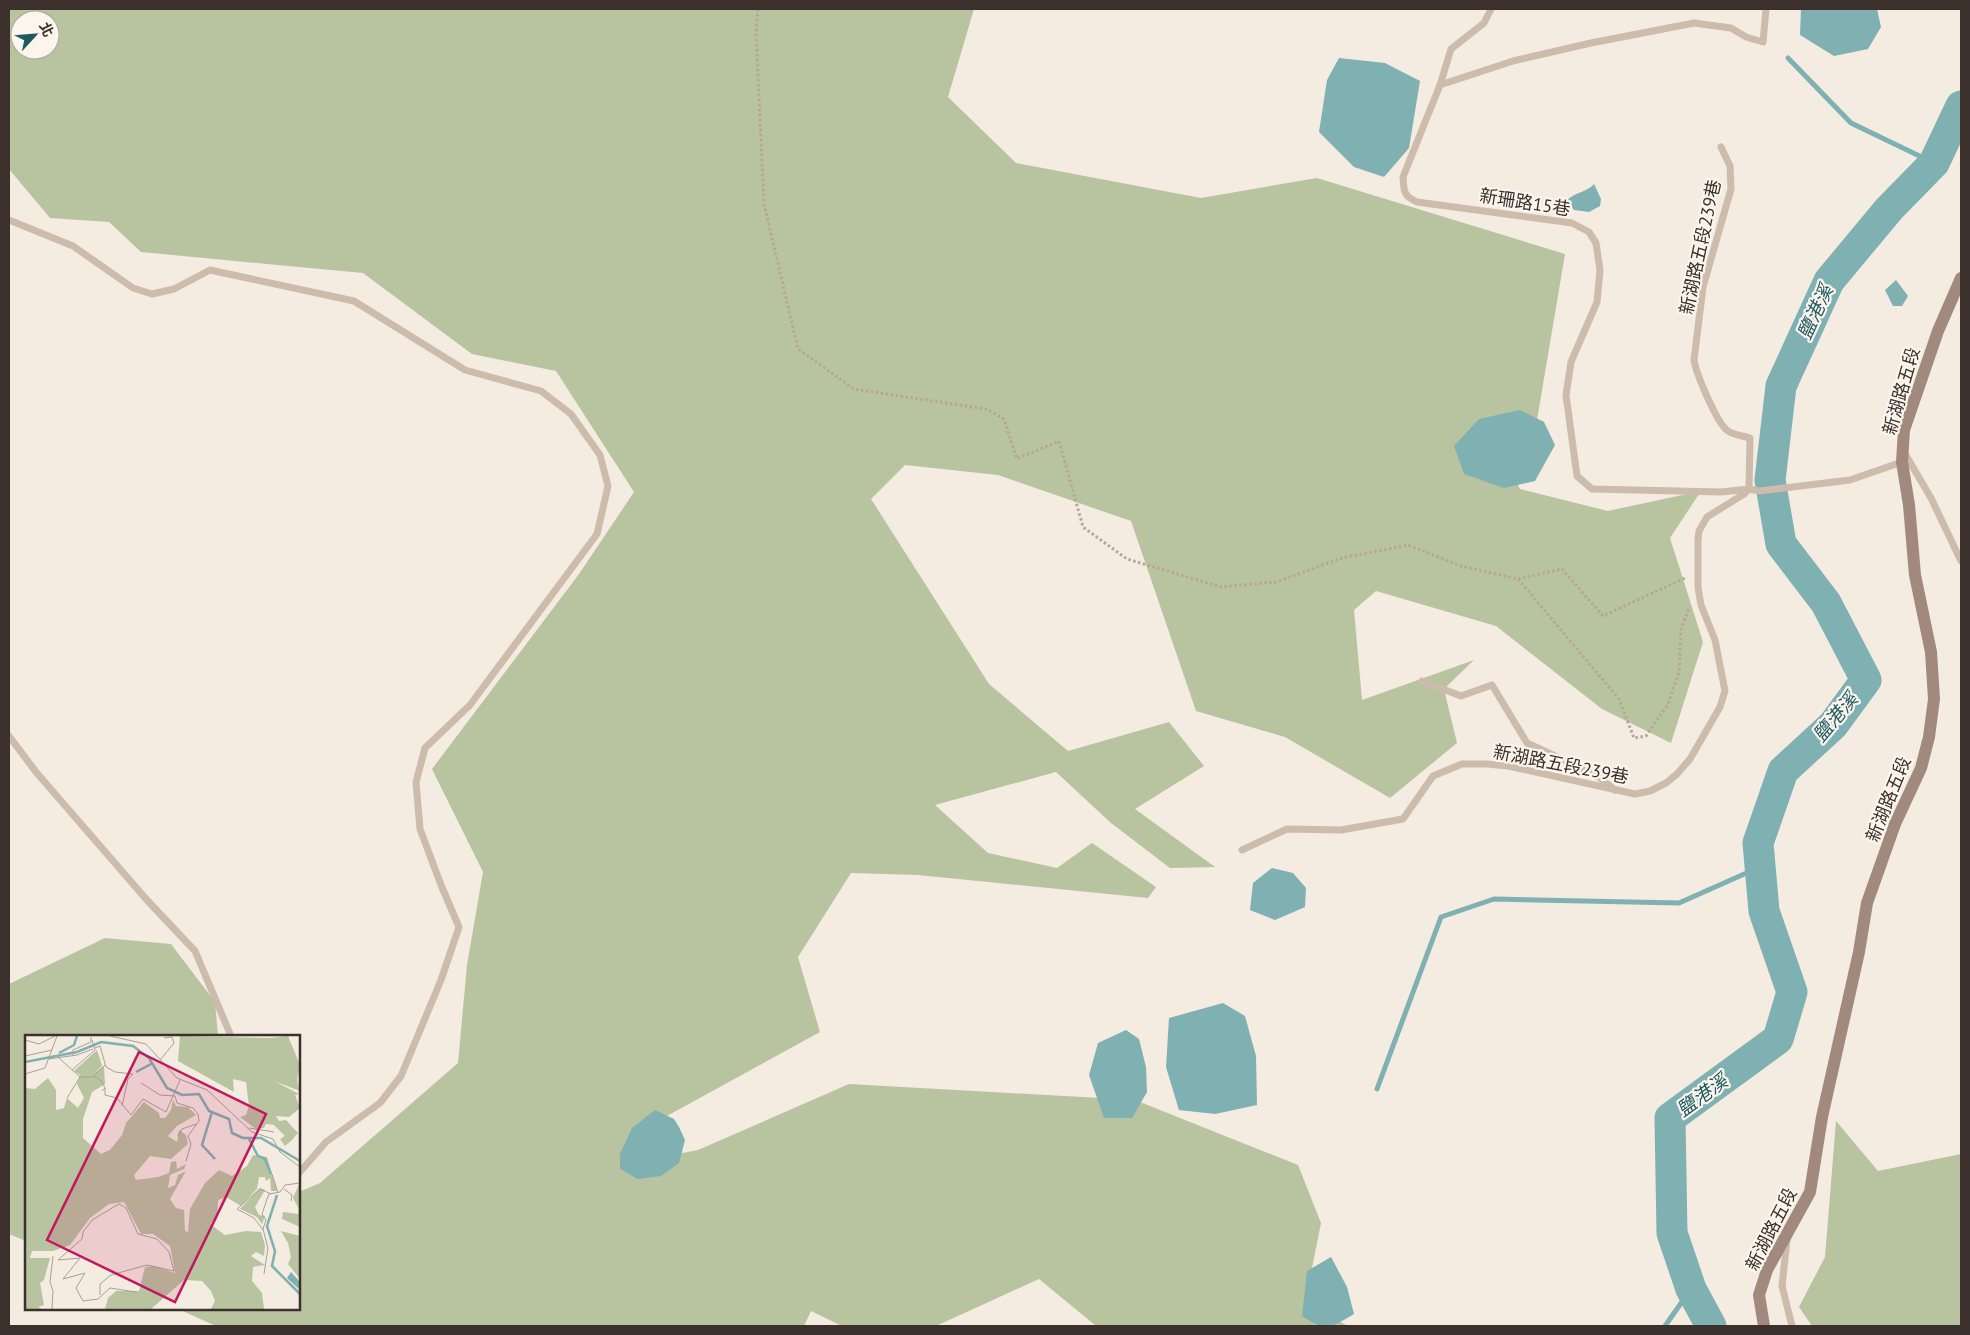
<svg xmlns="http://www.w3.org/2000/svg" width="1970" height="1335" font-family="'PT Sans','Noto Sans TC',sans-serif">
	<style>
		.green { fill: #b8c4a0; fill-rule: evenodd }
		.water { fill: #7fb0b2 }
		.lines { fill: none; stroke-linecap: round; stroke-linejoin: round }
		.stream { stroke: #7fb0b2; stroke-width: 5 }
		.river { stroke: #7fb0b2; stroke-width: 31 }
		.path { stroke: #b9a596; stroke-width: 3; stroke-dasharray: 2.5 2.5; stroke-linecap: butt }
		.lane { stroke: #cdbbac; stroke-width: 7 }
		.secondary { stroke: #a18a7d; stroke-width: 12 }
		.labels { text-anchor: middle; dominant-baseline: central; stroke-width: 4.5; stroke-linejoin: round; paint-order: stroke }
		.street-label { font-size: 18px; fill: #3b302b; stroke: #fbf5ee }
		.water-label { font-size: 19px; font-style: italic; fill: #1f5a5e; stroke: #fbf5ee }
		.inset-river { fill: none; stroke: #7fb0b2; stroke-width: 2.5 }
		.inset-road { fill: none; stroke: #aaa098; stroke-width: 1 }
		.view { fill: #c2185b; fill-opacity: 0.15; stroke: #c2185b; stroke-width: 2.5 }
		.inset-edge { fill: none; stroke: #3b302b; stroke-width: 2.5 }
	</style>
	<rect width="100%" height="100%" fill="#f4ebe1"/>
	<g class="green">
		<path d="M9,9H974L948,97L1016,163L1201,198L1317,178L1565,254L1537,420L1497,446L1520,489L1608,511L1701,491L1670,538L1703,642L1671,743L1602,709L1496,626L1376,591L1354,610L1362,700L1474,660L1444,689L1457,743L1390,798L1285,737L1196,711L1131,521L998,475L905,465L871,499L989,684L1068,751L1169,722L1204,766L1135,809L1215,867L1170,868L1111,823L1056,772L935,805L988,853L1057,868L1092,843L1156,887L1148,898L918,875L851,873L798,957L820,1032L645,1128L641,1161L698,1150L849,1084L1135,1100L1298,1165L1321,1223L1305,1303L1348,1326H1096L1039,1279L936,1326H842L811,1311L804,1326H216L178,1309H299V1192L320,1183L458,1063L467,965L483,872L432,769L579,574L634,492L556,371L472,354L363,273L141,252L109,222L50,218L9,169ZM20,20H50V50H20Z"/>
		<polygon points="105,938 171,944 215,1002 218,1036 26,1036 26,1241 9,1234 9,984"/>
		<polygon points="1836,1121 1878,1171 1961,1154 1961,1326 1812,1326 1799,1307 1825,1257"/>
	</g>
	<g class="water">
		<polygon points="1801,9 1877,9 1881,27 1868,49 1834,56 1800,35"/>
		<polygon points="1339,58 1385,63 1420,81 1409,148 1384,177 1354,167 1319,132 1327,80"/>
		<path d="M1594,184L1601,199L1600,206L1589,212L1574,210L1567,200C1576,192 1589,191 1594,184Z"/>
		<polygon points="1896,280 1908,296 1902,306 1893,306 1885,290"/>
		<polygon points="1520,410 1544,422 1555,445 1535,481 1504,488 1464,474 1454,446 1479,419"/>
		<polygon points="1272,868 1293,873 1306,888 1305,907 1275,920 1250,910 1253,883"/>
		<polygon points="1223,1003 1245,1016 1256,1056 1257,1105 1215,1114 1179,1110 1166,1067 1169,1018"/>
		<polygon points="1126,1030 1139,1039 1146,1067 1147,1092 1132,1118 1104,1118 1089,1075 1098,1043"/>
		<polygon points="655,1110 674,1119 679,1127 685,1140 679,1163 661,1176 638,1179 620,1169 620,1154 632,1128"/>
		<path d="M1331,1257L1347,1287L1354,1314C1330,1328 1327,1332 1302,1316L1307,1271Z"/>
	</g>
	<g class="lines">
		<g class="stream">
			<polyline points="1788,58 1851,123 1934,163"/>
			<polyline points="1377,1089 1441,917 1494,899 1679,903 1760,867"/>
			<polyline points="1665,1326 1691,1289"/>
		</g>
		<polyline class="river" points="1711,1326 1691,1289 1672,1233 1670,1118 1778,1039 1792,992 1764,911 1758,843 1783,771 1833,725 1866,680 1826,603 1781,544 1770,480 1781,386 1829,281 1889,209 1934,163 1961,106"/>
		<g class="path">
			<polyline points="758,9 756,32 764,204 798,349 854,389 986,409 1004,419 1017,459 1059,441 1083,527 1127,559 1221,587 1276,582 1342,558 1408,545 1461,566 1518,579 1619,699 1634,738 1646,736 1668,704 1679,672 1681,629 1689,608"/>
			<polyline points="1518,579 1562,569 1603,616 1687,577"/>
		</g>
		<g class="lane">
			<path d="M1491,9L1484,23L1451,49L1440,85L1403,177C1404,191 1403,196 1417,202L1572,223L1589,232L1596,243L1600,270L1597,302L1571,362L1566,395L1577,476L1592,489L1721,492L1749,489L1759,491L1850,480L1902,462"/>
			<polyline points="1440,85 1513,61 1591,43 1694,23 1731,28 1746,37 1763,42 1766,9"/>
			<polyline points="9,220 73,246 133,288 152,294 174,289 210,270 354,301 465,370 541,391 571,414 600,455 608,486 597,534 470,705 425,748 416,782 420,829 441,885 459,927 441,980 401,1076 380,1103 326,1142 299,1173"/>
			<polyline points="1904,452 1931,498 1961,561"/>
			<polyline points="1422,681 1461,696 1492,685 1527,743 1596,775 1615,790"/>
			<polyline points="9,736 36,772 146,899 195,951 231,1036"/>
			<path d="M1242,850L1287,829L1341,830L1403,819L1433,776L1462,764H1487L1508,766L1635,794L1650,791L1666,783L1677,774L1690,759L1720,707L1725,691L1715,640L1701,605L1698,587V540L1699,531L1707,517L1744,494L1749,489L1750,438C1744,436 1733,435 1728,431C1717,424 1696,373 1694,360L1703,287L1731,189L1730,166L1721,147"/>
			<polyline points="1787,1240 1782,1286 1792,1326"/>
		</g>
		<polyline class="secondary" points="1764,1326 1759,1295 1767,1270 1810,1192 1822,1117 1859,952 1867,903 1895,824 1921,768 1929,737 1934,699 1931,652 1915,575 1909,505 1902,462 1904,430 1938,331 1961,278"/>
	</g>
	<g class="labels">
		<g class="street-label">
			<text transform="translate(1525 202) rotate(9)">新珊路15巷</text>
			<text transform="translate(1700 247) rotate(-78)">新湖路五段239巷</text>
			<text transform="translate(1901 391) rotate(-74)">新湖路五段</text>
			<text transform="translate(1561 764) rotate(11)">新湖路五段239巷</text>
			<text transform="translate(1888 799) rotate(-68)">新湖路五段</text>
			<text transform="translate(1771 1229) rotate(-63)">新湖路五段</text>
		</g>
		<g class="water-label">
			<text transform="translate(1815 312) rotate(-65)">鹽港溪</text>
			<text transform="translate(1835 717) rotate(-50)">鹽港溪</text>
			<text transform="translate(1702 1095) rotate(-36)">鹽港溪</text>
		</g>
	</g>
	<g transform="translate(25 1035)">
		<rect width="275" height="275" fill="#f4ebe1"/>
		<path d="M155,1L245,3L263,1L275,30L272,45L275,56L249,46L274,59L270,60L275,73L264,82L251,81L254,86L261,85L273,98L266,106L260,111L255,104L260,101L249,90L241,89L239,93L231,94L215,82L221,80L224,71L221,47L208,44L209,57L153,26ZM72,15L77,31L69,38L79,31L80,49L67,57L58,84V103L76,119L85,115L97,100L101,88L119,67L134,78L135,83H140L146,75L148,65L151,71L163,72L171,80L152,91L143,101L152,107L154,95L161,100L163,109L146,124L125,121L109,140L111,145L133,142L144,138L146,127L151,126L152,134L161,129L159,134L145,140L143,153L150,150L153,140L161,136L145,164L151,173L159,175L160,196L163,197L165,174L180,148L194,135L207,141L222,131L228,120L242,122L252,156H246L245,143L241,146L240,142H234L232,154L216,171L201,162L193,165L192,183L185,189L200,200L221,196L236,197L240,210L239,221L231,217L226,221L240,230L228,232L227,246L237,258L239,274H186L190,266L186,256L177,246L159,245L126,274H80L83,263L91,256H114L120,232L128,231L150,238L145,211L128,199H116L99,167L84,169L65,183L45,210L28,216H7L5,223H25L19,245L15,248L19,270L13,272L17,274H0V53L10,54L23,43L31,55V75L39,73L42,63L53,73L59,63L52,49L55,40L49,36ZM275,147V192L257,184L258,177L273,179L274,174L268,163ZM235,153L240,155L230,172L234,180L240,181L237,189L232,182L215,174ZM256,196L275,201V244L263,229L266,222L263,208Z" fill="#b8c4a0"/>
		<path d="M266,237L275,247V255L262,243Z" fill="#7fb0b2"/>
		<path class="inset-river" d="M34,18L49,10L52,1M0,27L52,17L76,7L108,11L124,23L142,53L157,60L174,59L184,76L204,84L207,98L218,103H236L275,126M111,37L128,28M187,77L177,110L190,124M224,104L233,121L240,124L246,139M252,160L242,191L250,216L247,231L275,259"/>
		<path class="inset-road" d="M85,1L121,9L152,43L182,55L227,97L248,104L255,117L275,132M0,5L14,9L30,1M70,13L75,11L81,32L90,37L108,39L103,44L97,71M0,21L27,15M48,21V15L66,7V2M34,23L55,42H71L77,47L80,53L77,56M24,24L52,20L68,14M135,25L149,8L147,2L139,3M47,35L70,15L67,5M0,39L20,33L32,1M69,41L80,30M116,48L135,60L150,61L152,68L168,73L173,79L174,86L163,101L166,109L161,126M80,53V60L92,63L106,80L118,64L141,77L155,45M42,63L55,42M224,93L249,97M153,101L157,94L171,89M247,139L253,158M259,154L267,160L266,166M239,196L229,183L212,174L235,154L246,159M239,239L243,213L238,194L241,185L237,179L242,164L244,159L255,157L260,150L275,148M75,260V249L86,240L122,230L149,236L144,217L132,204L113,199L101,173L94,169L67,185L58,197L57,204L33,225L55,223L38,244L60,238L51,253L58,266L73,264L85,253L111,257M27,274L28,256L25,247L28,221"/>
		<path class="view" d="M114,17L241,79L150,267L22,205Z"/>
		<rect width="275" height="275" class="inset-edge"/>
	</g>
	<rect width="1970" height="1335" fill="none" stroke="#3b302b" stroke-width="20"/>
	<g transform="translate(35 35) rotate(64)"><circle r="24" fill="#fbf5ee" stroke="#aea6a0"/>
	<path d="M0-4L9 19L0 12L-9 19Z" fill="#1f5a5e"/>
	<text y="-8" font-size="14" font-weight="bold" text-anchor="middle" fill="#3b302b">北</text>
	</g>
</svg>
